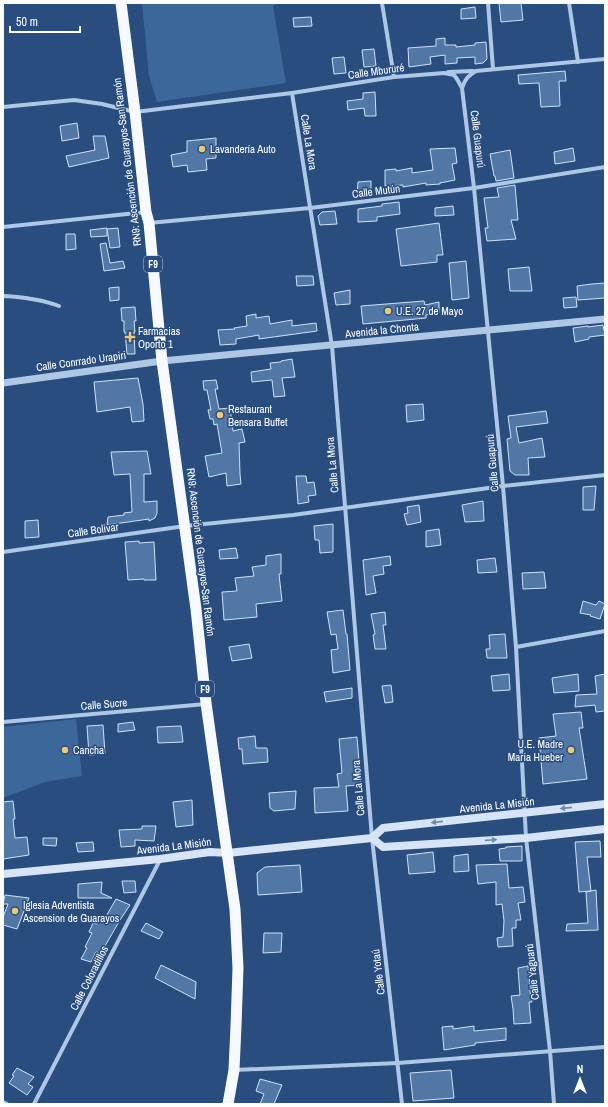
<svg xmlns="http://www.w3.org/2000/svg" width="608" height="1107" font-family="'Archivo Narrow',sans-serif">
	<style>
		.green { fill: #3c679b }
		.building { fill: #5177a6; stroke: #d1e1f4 }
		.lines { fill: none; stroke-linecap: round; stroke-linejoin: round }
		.minor { stroke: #aec7e5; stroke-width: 4 }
		.tertiary { stroke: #aec7e5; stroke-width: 7 }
		.secondary { stroke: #d7e4f5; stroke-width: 8 }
		.trunk { stroke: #f6fafe; stroke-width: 11 }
		.oneway { fill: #6e89ae }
		.poi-dot { fill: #ecca75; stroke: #284d7e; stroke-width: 1.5 }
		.labels { text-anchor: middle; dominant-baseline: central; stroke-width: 3; stroke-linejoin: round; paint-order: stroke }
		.shield { fill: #284d7e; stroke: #becad8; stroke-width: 1 }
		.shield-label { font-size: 10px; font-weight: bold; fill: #fff }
		.street-label { font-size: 11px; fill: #fff; stroke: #284d7e }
		.poi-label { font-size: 11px; fill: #fff; stroke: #284d7e; text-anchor: start }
	</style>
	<rect width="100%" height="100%" fill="#284d7e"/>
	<g class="green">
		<polygon points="142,3 279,3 273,6 286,83 157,102 149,76"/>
		<polygon points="76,719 82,776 45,782 3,798 3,727"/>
	</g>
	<g class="building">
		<polygon points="499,3 521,3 523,20 501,22"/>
		<polygon points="475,7 476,18 461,19 461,9"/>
		<polygon points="311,17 312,26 294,27 293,18"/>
		<polygon points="445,38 445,45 456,45 456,47 475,45 475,43 486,42 487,59 483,63 475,64 475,57 457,58 457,63 445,64 445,55 430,57 431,64 409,67 408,48 436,46 436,39"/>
		<polygon points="374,49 376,66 364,67 362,50"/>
		<polygon points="344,57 346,73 334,74 332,58"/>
		<polygon points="565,71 566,81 559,81 560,106 541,107 539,83 519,84 518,75"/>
		<polygon points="375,92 376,116 365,116 364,108 348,110 347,101 363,99 363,93"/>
		<polygon points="77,123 79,138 62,141 60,126"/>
		<polygon points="93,136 105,136 109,158 69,167 66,156 95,150"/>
		<polygon points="216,138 216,158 206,159 207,170 188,172 187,165 173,167 171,155 187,152 187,141"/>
		<polygon points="455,148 457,163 452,164 455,180 440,183 440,184 426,185 426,183 403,187 403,185 385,186 385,170 396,169 396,171 412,168 412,173 433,170 430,149"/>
		<polygon points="573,148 575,161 555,164 554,152"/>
		<polygon points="510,150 514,178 496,181 495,176 494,176 490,154"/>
		<polygon points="371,181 371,193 357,194 358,182"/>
		<polygon points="515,185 518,220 511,220 516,239 487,241 485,228 488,228 484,198 499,197 497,188"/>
		<polygon points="399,202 400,214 377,217 377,221 358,222 358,209 382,206 382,204"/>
		<polygon points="453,206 454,215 435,216 435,208"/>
		<polygon points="335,211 337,224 320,225 318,216 322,212"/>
		<polygon points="439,223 443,255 437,255 437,262 401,266 396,229"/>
		<polygon points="107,228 107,236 91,237 90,230"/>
		<polygon points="118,228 120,247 110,248 107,229"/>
		<polygon points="66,234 75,234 76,249 66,250"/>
		<polygon points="106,243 110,263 123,261 125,268 104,271 100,244"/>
		<polygon points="466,261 469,298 452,300 449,263"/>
		<polygon points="529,267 532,291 510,291 508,269"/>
		<polygon points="296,276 313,276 314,285 297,286"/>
		<polygon points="605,283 605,298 578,300 577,286 592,284"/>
		<polygon points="119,287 119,300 110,301 109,288"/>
		<polygon points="350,290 350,304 336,305 334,293"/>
		<polygon points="576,297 577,307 564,308 563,298"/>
		<polygon points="424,301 425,305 439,302 439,313 426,315 426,318 363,324 361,306"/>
		<polygon points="135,307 136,321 134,321 135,332 134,332 135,354 127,354 125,332 124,332 124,321 122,321 121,308"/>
		<polygon points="256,314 256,318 269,316 270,324 292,320 292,326 316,323 317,331 259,339 259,335 236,339 236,344 220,345 218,330 235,329 234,328 247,326 246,316"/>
		<polygon points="603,325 605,335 589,337 589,339 575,342 573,328 588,326 588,327"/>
		<polygon points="292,359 295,377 282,378 285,396 274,397 272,380 252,382 251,372 271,369 270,363 281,362 281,361"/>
		<polygon points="138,378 143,404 144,421 132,422 130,407 97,412 94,382"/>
		<polygon points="216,380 218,389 215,389 219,409 230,408 233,431 242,429 245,442 239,443 240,474 241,484 227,486 226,473 209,477 205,456 222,453 217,424 214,425 213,419 210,419 208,410 211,410 207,390 204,390 203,381"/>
		<polygon points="423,404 424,420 407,422 406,405"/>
		<polygon points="546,411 548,423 516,427 519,443 542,438 545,457 528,458 529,475 515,475 510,471 507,439 511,438 508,416"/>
		<polygon points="147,451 151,474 144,474 144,502 157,501 157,513 155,518 149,521 149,519 107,525 108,517 124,515 124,513 132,512 130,474 114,475 111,452"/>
		<polygon points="296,476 306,476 307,483 314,482 316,495 308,496 309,502 298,504"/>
		<polygon points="596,486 594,510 583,510 583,487"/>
		<polygon points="483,501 484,521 465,522 462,505"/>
		<polygon points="419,505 421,522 407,525 404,514 408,513 407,507"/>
		<polygon points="38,520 39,537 25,538 25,521"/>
		<polygon points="333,524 333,552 320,553 319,540 315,540 314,526"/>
		<polygon points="439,529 441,545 426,547 426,531"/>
		<polygon points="139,541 139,543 154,542 156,580 144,580 144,579 128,580 125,542"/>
		<polygon points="236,548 238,558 220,559 219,550"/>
		<polygon points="281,554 281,574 279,574 282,601 256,604 257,617 224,620 222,592 237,591 235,578 254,576 252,567 266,565 266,556"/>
		<polygon points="390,556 391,565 383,566 384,574 373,576 376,593 366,595 363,560"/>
		<polygon points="495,558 497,572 478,573 477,560"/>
		<polygon points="544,572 546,588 523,589 522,573"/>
		<polygon points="583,601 596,605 599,601 605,604 600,619 590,616 591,615 580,613"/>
		<polygon points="343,610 346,634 347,634 350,670 333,673 331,650 338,649 336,634 331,635 327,612"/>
		<polygon points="385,612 386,625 383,625 386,649 375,649 373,635 375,634 371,614"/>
		<polygon points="505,634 507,658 487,658 486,649 490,649 489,635"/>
		<polygon points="249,644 252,658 232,661 229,647"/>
		<polygon points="509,674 510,690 493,691 491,676"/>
		<polygon points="578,674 579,691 554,693 552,678"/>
		<polygon points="605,674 605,711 596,712 595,705 575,707 576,695 597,694 595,676"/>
		<polygon points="391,685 393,702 385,703 382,686"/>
		<polygon points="352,688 352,698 326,702 324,692"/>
		<polygon points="581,712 583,728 579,728 587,779 543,784 539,738 556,736 553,714"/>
		<polygon points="133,722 135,730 118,732 118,724"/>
		<polygon points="103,725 105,754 89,755 87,726"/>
		<polygon points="181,726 183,742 158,743 157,727"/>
		<polygon points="255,736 256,748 267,748 268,762 243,764 242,749 239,749 238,738"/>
		<polygon points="357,737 361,785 346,786 348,811 315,813 314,788 339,787 337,774 342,773 339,739"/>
		<polygon points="296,791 295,809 274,811 270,808 269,793"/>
		<polygon points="192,800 193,825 176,827 173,802"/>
		<polygon points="13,801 15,819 13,819 15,838 27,837 29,855 3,859 3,802"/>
		<polygon points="142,826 156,826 154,841 135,840 135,846 121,847 119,830 142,829"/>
		<polygon points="43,838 57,838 56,846 43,845"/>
		<polygon points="600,841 601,857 587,857 591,891 596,890 598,930 566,931 567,924 588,923 586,892 591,891 579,892 575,842"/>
		<polygon points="93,842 94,851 78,852 76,843"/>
		<polygon points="522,846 522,861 500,861 499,849 506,848 506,847"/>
		<polygon points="433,852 435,872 409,874 407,855"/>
		<polygon points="468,854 469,871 454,872 454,856"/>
		<polygon points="507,864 509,888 523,887 525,902 518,903 521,920 516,920 516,928 512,928 513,946 498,947 497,938 503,937 504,921 502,904 496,905 496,882 478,884 476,865"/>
		<polygon points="300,865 302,892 258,895 257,873 265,867"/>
		<polygon points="122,881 135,881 136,892 124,893"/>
		<polygon points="102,882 101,893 112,898 78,898 78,884"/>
		<polygon points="5,895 29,898 17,929 3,925 3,917 8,904 3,904"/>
		<polygon points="116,899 130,905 120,920 101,953 96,952 91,962 81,959 87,948 85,947 92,933 89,932 93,923 97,924 100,919 104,920"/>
		<polygon points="146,923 163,932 159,939 141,931"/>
		<polygon points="264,933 282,933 281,952 263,953"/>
		<polygon points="161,965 196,982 195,999 155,978"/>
		<polygon points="528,966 530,986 529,986 532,1002 529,1002 531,1023 514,1024 513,1009 511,996 520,995 518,968"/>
		<polygon points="453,1026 453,1029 474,1026 474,1031 506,1028 506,1040 475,1043 475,1045 444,1050 442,1027"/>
		<polygon points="17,1068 34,1077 28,1084 33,1087 27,1095 9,1083 14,1076 12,1075"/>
		<polygon points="451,1070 454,1098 413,1101 410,1073"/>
		<polygon points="260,1079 282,1085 274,1104 260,1104 264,1094 256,1091"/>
	</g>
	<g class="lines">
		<g class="minor">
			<polyline points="382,3 394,77"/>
			<polyline points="488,3 493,69"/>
			<polyline points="569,3 578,62"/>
			<polyline points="448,72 473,71"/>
			<polyline points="462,88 474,188 503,486 516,647 526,838 550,1051 554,1104"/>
			<polyline points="292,93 332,346 372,838 402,1104"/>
			<path d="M3,107L74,100L102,104L135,112L292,93L394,77L444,73L454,75L457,79L462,88C465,79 468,76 476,71L605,59"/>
			<polyline points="149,223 310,208 474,188 605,167"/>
			<polyline points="3,227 146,212"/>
			<path d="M3,296C22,297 41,299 59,306"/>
			<polyline points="3,552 185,526 293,515 503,486 605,475"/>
			<polyline points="516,647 605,631"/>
			<polyline points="3,722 206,704"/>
			<polyline points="234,1070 398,1063 605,1047"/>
			<polyline points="3,1102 7,1104"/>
			<polyline points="34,1104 160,860"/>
		</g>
		<polyline class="tertiary" points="3,383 162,361 605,319"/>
		<g class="secondary">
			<polyline points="372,838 383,847 526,838 605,829"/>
			<polyline points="3,874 160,859 210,852 228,853 372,838 383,828 605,804"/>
		</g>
		<polyline class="trunk" points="121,3 135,112 146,212 149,223 162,361 196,609 206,703 235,909 238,968 236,1026 234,1070 228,1104"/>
	</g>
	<defs><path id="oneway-solid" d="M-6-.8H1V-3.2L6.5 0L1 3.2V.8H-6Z"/></defs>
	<g class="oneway">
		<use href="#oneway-solid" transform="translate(566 808) rotate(174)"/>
		<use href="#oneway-solid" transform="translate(437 822) rotate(174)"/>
		<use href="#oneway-solid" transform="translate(491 840) rotate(-4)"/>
	</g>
	<g class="poi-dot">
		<circle cx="202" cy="149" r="4"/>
		<circle cx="388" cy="311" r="4"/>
		<path d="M128 331h4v4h4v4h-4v4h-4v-4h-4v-4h4z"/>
		<circle cx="220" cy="415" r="4"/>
		<circle cx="65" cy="750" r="4"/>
		<circle cx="571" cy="750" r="4"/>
		<circle cx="15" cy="911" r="4"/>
	</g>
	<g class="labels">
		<g class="shield">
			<rect x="144" y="256" width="18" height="16" rx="3"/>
			<rect x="196" y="681" width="18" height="16" rx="3"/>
		</g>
		<g class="shield-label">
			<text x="153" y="264">F9</text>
			<text x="205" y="689">F9</text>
		</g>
		<g class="street-label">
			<text transform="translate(376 71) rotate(-8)">Calle Mbururé</text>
			<text transform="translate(478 139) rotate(83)">Calle Guapurú</text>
			<text transform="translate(309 142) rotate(81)">Calle La Mora</text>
			<text transform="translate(127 162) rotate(-97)">RN9: Ascención de Guarayos-San Ramón</text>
			<text transform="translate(376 191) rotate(-7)">Calle Mutún</text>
			<text transform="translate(382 330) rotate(-6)">Avenida la Chonta</text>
			<text transform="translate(81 361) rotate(-8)">Calle Conrrado Urapiri</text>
			<text transform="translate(492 463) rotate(-95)">Calle Guapurú</text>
			<text transform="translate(332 465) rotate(-95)">Calle La Mora</text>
			<text transform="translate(93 530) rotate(-8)">Calle Bolivar</text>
			<text transform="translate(201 552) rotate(83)">RN9: Ascención de Guarayos-San Ramón</text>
			<text transform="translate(104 704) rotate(-5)">Calle Sucre</text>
			<text transform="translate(358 788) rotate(-95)">Calle La Mora</text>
			<text transform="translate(497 805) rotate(-6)">Avenida La Misión</text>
			<text transform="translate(174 846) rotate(-7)">Avenida La Misión</text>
			<text transform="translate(378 972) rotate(-97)">Calle Yotaú</text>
			<text transform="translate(532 972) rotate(-96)">Calle Yaguarú</text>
			<text transform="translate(89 978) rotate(-63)">Calle Coloradillos</text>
		</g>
		<g class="poi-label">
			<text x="210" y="149">Lavandería Auto</text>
			<text x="396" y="311">U.E. 27 de Mayo</text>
			<text x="138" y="331">Farmacias<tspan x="138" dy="13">Oporto 1</tspan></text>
			<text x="228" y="409">Restaurant<tspan x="228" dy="13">Bensara Buffet</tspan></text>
			<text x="563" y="744" text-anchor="end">U.E. Madre<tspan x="563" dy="13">Maria Hueber</tspan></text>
			<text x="73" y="750">Cancha</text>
			<text x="23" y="905">Iglesia Adventista<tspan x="23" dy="13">Ascension de Guarayos</tspan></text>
		</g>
	</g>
	<rect width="608" height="1107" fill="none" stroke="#ffffff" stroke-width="8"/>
	<g transform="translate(580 1079)" stroke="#284d7e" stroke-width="3" paint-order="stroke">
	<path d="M0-3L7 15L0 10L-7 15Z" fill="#ffffff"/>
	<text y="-6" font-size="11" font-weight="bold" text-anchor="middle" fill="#ffffff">N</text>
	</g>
	<path d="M10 26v6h70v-6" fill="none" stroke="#ffffff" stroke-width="2"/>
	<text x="16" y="26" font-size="12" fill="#ffffff" stroke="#284d7e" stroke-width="3" paint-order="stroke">50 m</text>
</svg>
